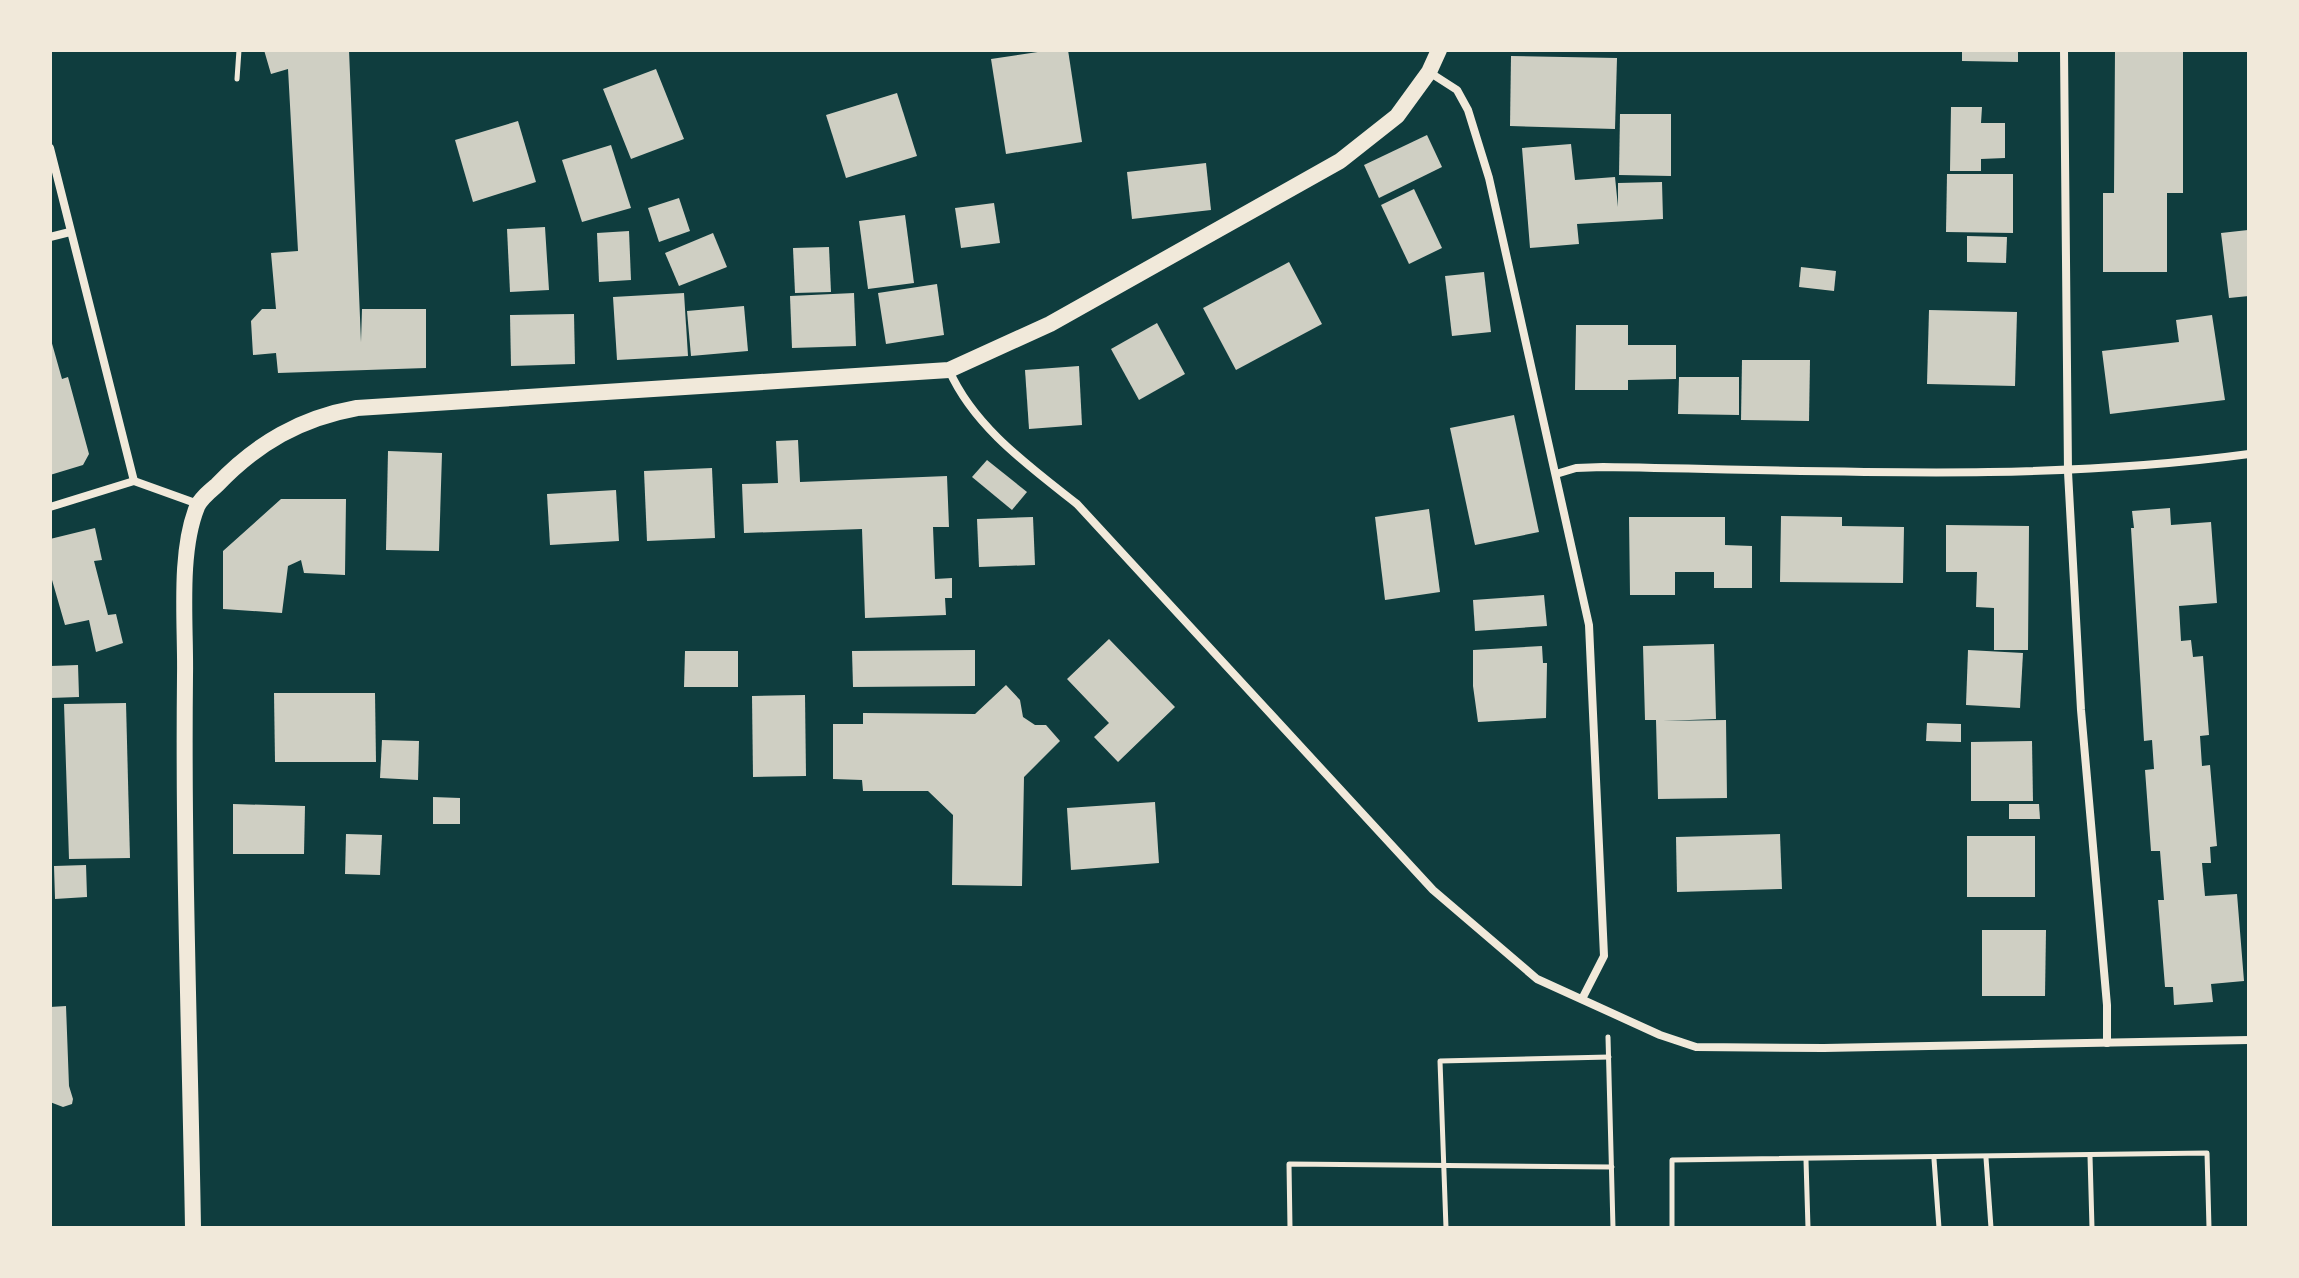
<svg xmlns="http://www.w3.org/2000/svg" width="2299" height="1278" font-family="Signika,sans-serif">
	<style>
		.building { fill: #cfcfc3 }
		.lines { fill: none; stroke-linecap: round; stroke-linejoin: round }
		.path { stroke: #f1e9da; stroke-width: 5 }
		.minor { stroke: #f1e9da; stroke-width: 8 }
		.secondary { stroke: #f1e9da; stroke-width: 16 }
	</style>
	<rect width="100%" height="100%" fill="#0f3d3e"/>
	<g class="building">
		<polygon points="264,50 349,50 361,342 362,309 426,309 426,368 278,373 276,353 253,355 251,321 262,309 276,309 271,253 298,251 288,69 271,74"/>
		<polygon points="1051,50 1068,50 1082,142 1006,154 991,59"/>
		<polygon points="1962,50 2018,50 2018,62 1962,61"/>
		<polygon points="2115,50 2183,50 2183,193 2167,193 2167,272 2103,272 2103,193 2114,193"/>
		<polygon points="1511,56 1617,58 1615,129 1510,126"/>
		<polygon points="656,69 684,139 631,159 603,89"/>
		<polygon points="897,93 917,156 846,178 826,115"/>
		<polygon points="1951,107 1982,107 1981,123 2005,123 2005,158 1981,159 1981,171 1950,171"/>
		<polygon points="1620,114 1671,114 1671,176 1619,175"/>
		<polygon points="518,121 536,182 473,202 455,140"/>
		<polygon points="1427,135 1442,167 1379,198 1364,165"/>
		<polygon points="1571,144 1575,180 1615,177 1618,207 1618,183 1662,182 1663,219 1577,224 1579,244 1530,248 1522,148"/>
		<polygon points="611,145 631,208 582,222 562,160"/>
		<polygon points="1206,163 1211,210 1132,219 1127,172"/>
		<polygon points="1947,174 2013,174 2013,233 1946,232"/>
		<polygon points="1414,189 1442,248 1409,264 1381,205"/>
		<polygon points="679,198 690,231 659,242 648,208"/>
		<polygon points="994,203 1000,243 961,248 955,208"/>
		<polygon points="905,215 914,283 868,289 859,221"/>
		<polygon points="545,227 549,290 510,292 507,229"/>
		<polygon points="2248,230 2249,296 2229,298 2221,233"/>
		<polygon points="629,231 631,280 599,282 597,233"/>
		<polygon points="713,233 727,267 679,286 665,253"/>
		<polygon points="1967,236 2007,237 2006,263 1967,262"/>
		<polygon points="829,247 831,292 795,293 793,248"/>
		<polygon points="1289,262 1322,324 1236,370 1203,308"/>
		<polygon points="1801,267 1836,271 1834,291 1799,287"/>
		<polygon points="1484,272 1491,332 1452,336 1445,276"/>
		<polygon points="937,284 944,335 886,344 878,293"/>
		<polygon points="684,293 688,356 617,360 613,297"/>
		<polygon points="854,293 856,346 792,348 790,296"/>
		<polygon points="744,306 748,351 691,356 687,311"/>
		<polygon points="1929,310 2017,312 2015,386 1927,384"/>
		<polygon points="574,314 575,364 511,366 510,315"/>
		<polygon points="2212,315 2225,400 2110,414 2102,351 2179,342 2176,320"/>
		<polygon points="1157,323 1185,374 1139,400 1111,349"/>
		<polygon points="1576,325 1628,325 1628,345 1676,345 1676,379 1628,380 1628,390 1575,390"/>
		<polygon points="51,340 62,379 68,377 89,454 83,465 50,475"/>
		<polygon points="1742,360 1810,360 1809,421 1741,420"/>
		<polygon points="1079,366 1082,425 1029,429 1025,370"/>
		<polygon points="1679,377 1739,377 1739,415 1678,414"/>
		<polygon points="1514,415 1539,532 1475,545 1450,428"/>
		<polygon points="798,440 800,482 947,476 949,527 933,527 935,579 952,578 952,598 945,598 946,615 865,618 862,529 744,533 742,484 778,483 776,441"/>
		<polygon points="388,451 442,453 439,551 386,550"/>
		<polygon points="987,460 1027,492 1012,510 972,477"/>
		<polygon points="712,468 715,538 647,541 644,471"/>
		<polygon points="616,490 619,541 550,545 547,494"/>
		<polygon points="281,499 346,499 345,575 304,573 301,560 288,566 282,613 223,609 223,551"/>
		<polygon points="2170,508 2171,525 2211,522 2217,603 2179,606 2181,641 2191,640 2193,657 2203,656 2209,735 2200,736 2202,766 2210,765 2217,846 2210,847 2211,863 2202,863 2205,896 2237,894 2244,981 2211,984 2213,1002 2174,1005 2173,987 2165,987 2158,900 2164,900 2160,851 2151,851 2145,770 2154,769 2152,740 2144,741 2131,528 2134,528 2132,511"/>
		<polygon points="1429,509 1440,592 1385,600 1375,517"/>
		<polygon points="1781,516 1842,517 1842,526 1904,527 1903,583 1780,582"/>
		<polygon points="1033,517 1035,565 979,567 977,519"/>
		<polygon points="1629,517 1725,517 1725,545 1752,546 1752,588 1714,588 1714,572 1675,572 1675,595 1630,595"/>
		<polygon points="1946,525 2029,526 2028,650 1994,650 1994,608 1976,607 1977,572 1946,572"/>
		<polygon points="95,528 102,560 94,561 108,615 116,614 123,643 96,652 89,620 65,625 50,573 50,539"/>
		<polygon points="1544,595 1547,626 1475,631 1473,600"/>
		<polygon points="1109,639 1175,707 1118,762 1094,737 1109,723 1067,679"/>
		<polygon points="1714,644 1716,719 1663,721 1726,720 1727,798 1658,799 1656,720 1645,720 1643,646"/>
		<polygon points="1542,646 1543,663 1547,663 1546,718 1478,722 1473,686 1473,650"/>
		<polygon points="975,650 975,686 853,687 852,651"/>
		<polygon points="1968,650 2023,653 2020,708 1966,705"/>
		<polygon points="685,651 738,651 738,687 684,687"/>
		<polygon points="78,665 79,697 50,698 50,666"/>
		<polygon points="1006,685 1020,700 1023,717 1035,725 1046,725 1060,741 1024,777 1022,886 952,885 953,815 928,791 863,791 862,780 833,779 833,724 863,724 863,713 975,714"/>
		<polygon points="274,693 375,693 376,762 275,762"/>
		<polygon points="805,695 806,776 753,777 752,696"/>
		<polygon points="126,703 130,858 69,859 64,704"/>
		<polygon points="1927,723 1961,724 1961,742 1926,741"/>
		<polygon points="382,740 419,741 418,780 380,778"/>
		<polygon points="2032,741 2033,801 1971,801 1971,742"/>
		<polygon points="433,797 460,798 460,824 433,824"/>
		<polygon points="1155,802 1159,863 1071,870 1067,808"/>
		<polygon points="233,804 305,806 304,854 233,854"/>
		<polygon points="2009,804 2039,804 2040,819 2009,819"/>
		<polygon points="346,834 382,835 380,875 345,874"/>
		<polygon points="1780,834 1782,889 1677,892 1676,837"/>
		<rect x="1967" y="836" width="68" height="61"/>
		<polygon points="86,865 87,897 55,899 54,866"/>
		<polygon points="1982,930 2046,930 2045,996 1982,996"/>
		<polygon points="66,1006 69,1086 73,1099 72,1104 63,1107 50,1102 50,1007"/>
	</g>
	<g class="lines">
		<g class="path">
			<polyline points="237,79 239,50"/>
			<polyline points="1608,1037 1613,1228"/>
			<polyline points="2090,1156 2092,1228"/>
			<polyline points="1986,1158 1991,1228"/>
			<polyline points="1934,1159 1939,1228"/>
			<polyline points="1806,1160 1808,1228"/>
			<polyline points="1290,1228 1289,1164 1612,1167"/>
			<polyline points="1446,1228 1440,1061 1609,1057"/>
			<polyline points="1672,1228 1672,1160 2207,1153 2209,1228"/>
		</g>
		<g class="minor">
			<polyline points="2064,50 2068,472 2081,710 2107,1005 2107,1043"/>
			<polyline points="1429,72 1457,90 1468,110 1489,178 1589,625 1604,956 1582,999"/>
			<polyline points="50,148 134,481"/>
			<polyline points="50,237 70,232"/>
			<path d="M949,370C974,427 1029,466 1077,504L1433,890L1537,979L1660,1035L1696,1047L1824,1048L2249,1040"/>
			<path d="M1556,474L1576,468L1603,467C1818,470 2035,483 2249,454"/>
			<polyline points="50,507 134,481 198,504"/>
		</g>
		<path class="secondary" d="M193,1228C190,1044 183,860 185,676C186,625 178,554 197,507C200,499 210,491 217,485C257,443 301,418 357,408L949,370L1050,324L1340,161L1397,116L1429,72L1439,50"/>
	</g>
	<rect width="2299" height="1278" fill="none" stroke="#f1e9da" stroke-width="104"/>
</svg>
